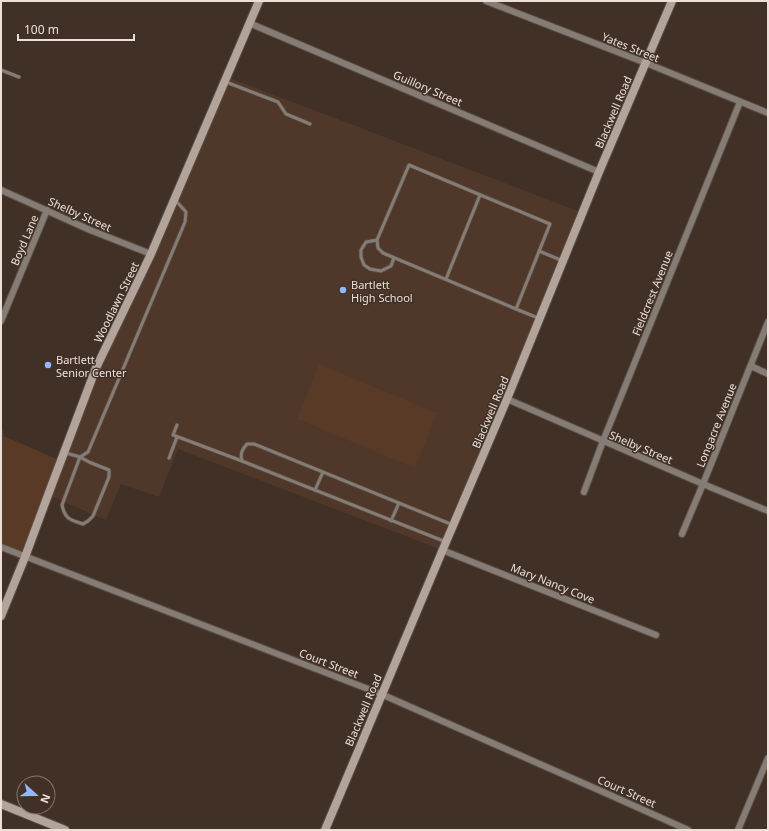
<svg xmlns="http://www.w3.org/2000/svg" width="769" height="831" font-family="'Noto Sans',sans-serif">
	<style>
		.built { fill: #4f382a }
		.green { fill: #593a27 }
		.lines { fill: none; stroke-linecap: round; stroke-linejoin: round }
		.lane-casing { stroke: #5c4c42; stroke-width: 4.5 }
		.street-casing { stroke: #5c4c42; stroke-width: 8 }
		.secondary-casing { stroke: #5c4c42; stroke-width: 10 }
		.lane { stroke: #857c76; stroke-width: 3 }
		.street { stroke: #857c76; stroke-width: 6 }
		.secondary { stroke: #b2a39b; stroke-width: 8 }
		.poi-dot { fill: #92b7fd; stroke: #413026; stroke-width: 1.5 }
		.labels { text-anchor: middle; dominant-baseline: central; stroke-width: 3; stroke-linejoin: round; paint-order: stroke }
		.street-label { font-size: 11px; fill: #ebdfd8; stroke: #413026 }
		.poi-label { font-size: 11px; fill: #ebdfd8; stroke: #413026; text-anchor: start }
	</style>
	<rect width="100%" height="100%" fill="#413026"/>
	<polygon class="built" points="227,77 583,213 442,550 178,449 159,497 121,484 106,520 48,495 96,368"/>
	<g class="green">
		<polygon points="319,364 437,413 415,468 297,419"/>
		<polygon points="1,429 3,430 4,436 61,461 25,557 1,547"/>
	</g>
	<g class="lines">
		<g class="lane-casing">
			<g id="lane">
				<polyline points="1,70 19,77"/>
				<polyline points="226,82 278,102 286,114 310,124"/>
				<polyline points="377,240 366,242 361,250 361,257 364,265 370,269 381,271 391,266 394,258"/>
				<polyline points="539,251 563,261"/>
				<polyline points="446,279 480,195"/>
				<polyline points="516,309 383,253 378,248 377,240 409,165 550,224 516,309 538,318"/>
				<polyline points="177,425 173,435 242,461"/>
				<polyline points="66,453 80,457 88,452 185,222 186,212 176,201"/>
				<path d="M80,457L89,462L109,470V477L93,516L88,521L83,524C70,520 65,519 62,505Z"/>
				<polyline points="169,458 177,437"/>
				<polyline points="315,490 323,472"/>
				<polyline points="391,521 399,503"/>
				<path d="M446,542L242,461C240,453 242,450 247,444H254L453,525"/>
			</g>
		</g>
		<g class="street-casing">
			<g id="street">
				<polyline points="486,1 646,63 768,113"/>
				<polyline points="249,23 599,172"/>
				<polyline points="1,190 90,230 151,254"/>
				<polyline points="1,321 47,210"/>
				<polyline points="751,366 768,374"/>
				<polyline points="507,399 703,484 768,511"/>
				<polyline points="584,492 603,441 740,102"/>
				<polyline points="682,534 703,484 768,322"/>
				<polyline points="1,547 381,694 610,795 688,830"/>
				<polyline points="442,550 656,635"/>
				<polyline points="738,830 768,758"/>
			</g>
		</g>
		<g class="secondary-casing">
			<g id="secondary">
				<polyline points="1,616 25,557 48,495 96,368 151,254 259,1"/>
				<polyline points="1,804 65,830"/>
				<polyline points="325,830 446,542 507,399 599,172 672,1"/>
			</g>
		</g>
		<use href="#lane" class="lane"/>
		<use href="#street" class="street"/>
		<use href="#secondary" class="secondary"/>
	</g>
	<g class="poi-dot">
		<circle cx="343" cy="290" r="4"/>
		<circle cx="48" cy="365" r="4"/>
	</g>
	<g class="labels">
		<g class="street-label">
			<text transform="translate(631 47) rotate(22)">Yates Street</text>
			<text transform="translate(428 88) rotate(23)">Guillory Street</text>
			<text transform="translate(613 112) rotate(-67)">Blackwell Road</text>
			<text transform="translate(80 214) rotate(24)">Shelby Street</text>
			<text transform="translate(24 240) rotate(-67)">Boyd Lane</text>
			<text transform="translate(652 293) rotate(-68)">Fieldcrest Avenue</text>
			<text transform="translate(116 302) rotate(-64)">Woodlawn Street</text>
			<text transform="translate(490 412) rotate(-67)">Blackwell Road</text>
			<text transform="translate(716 425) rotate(-68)">Longacre Avenue</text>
			<text transform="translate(641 447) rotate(23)">Shelby Street</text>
			<text transform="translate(553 583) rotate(22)">Mary Nancy Cove</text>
			<text transform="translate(329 663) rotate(21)">Court Street</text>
			<text transform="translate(363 710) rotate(-67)">Blackwell Road</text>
			<text transform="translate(627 791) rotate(24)">Court Street</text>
		</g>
		<g class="poi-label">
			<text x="351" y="284">Bartlett<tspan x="351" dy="13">High School</tspan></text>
			<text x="56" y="359">Bartlett<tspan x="56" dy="13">Senior Center</tspan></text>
		</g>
	</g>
	<rect width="769" height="831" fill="none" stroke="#ebdfd8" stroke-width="4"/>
	<g transform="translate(36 795) rotate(111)"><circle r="19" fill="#413026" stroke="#85766d"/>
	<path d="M0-3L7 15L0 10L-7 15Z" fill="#92b7fd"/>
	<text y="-6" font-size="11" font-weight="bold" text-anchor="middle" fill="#ebdfd8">N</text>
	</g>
	<path d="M18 34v6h116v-6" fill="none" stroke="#ebdfd8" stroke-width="2"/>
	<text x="24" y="34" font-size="12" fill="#ebdfd8" stroke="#413026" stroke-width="3" paint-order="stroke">100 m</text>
</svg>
